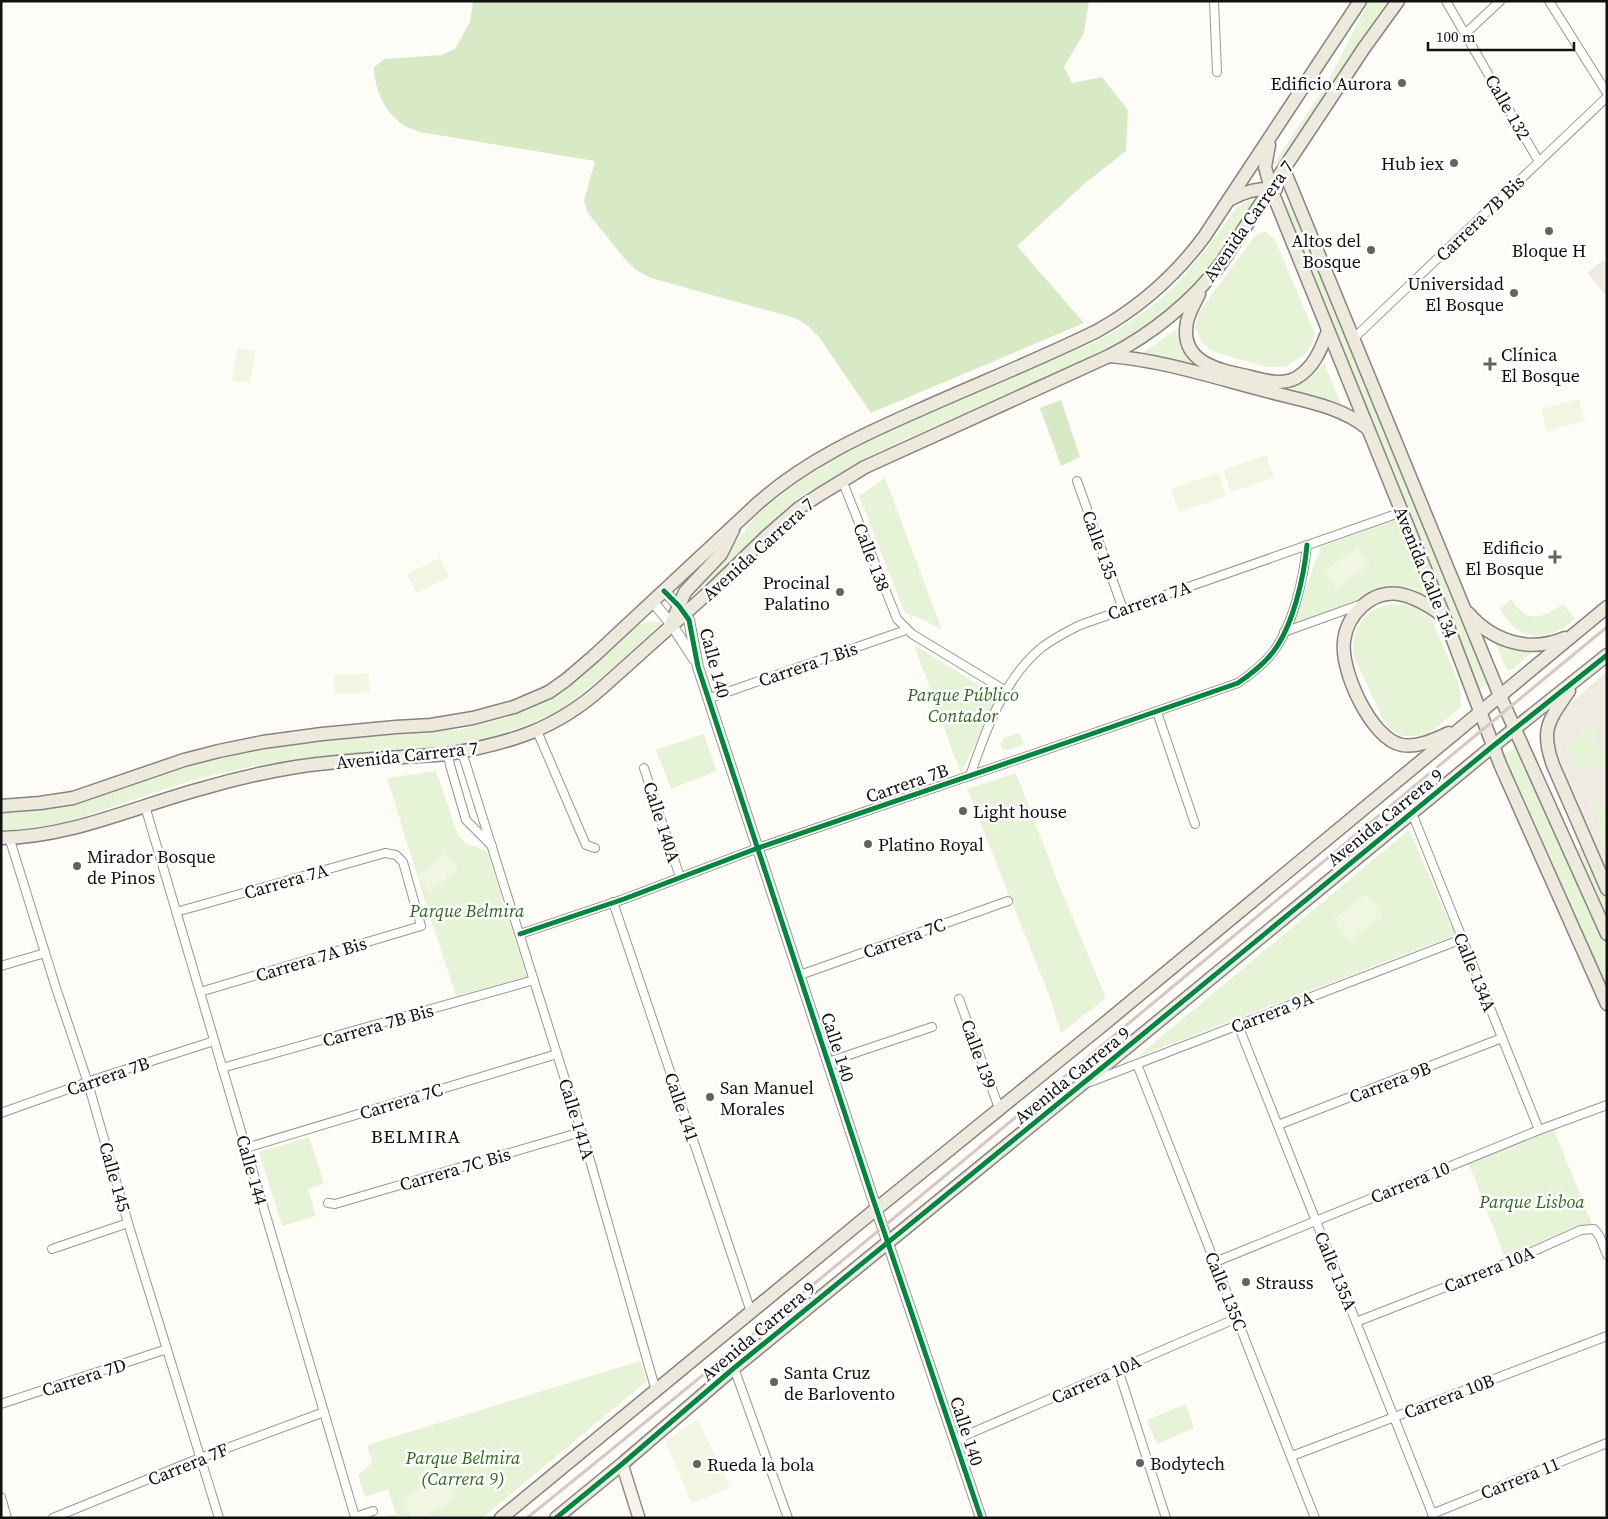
<svg xmlns="http://www.w3.org/2000/svg" width="1608" height="1519" font-family="'Source Serif 4',serif">
	<style>
		.green { fill: #e7f3d7 }
		.forest { fill: #d8eac5 }
		.pitch { fill: #f0f6e1 }
		.plaza { fill: #edebe2 }
		.lines { fill: none; stroke-linecap: round; stroke-linejoin: round }
		.minor-casing { stroke: #979795; stroke-width: 10 }
		.tertiary-casing { stroke: #979795; stroke-width: 12 }
		.secondary-casing { stroke: #8e8d8b; stroke-width: 14 }
		.primary-casing { stroke: #858482; stroke-width: 15 }
		.minor { stroke: #fffffe; stroke-width: 8 }
		.tertiary { stroke: #fffffe; stroke-width: 10 }
		.secondary { stroke: #f6f4eb; stroke-width: 11 }
		.primary { stroke: #ede9dc; stroke-width: 12 }
		.rail { stroke: #d9c6c7; stroke-width: 3 }
		.cycleway-casing { stroke: #fff; stroke-width: 8 }
		.cycleway { stroke: #00873e; stroke-width: 5 }
		.poi-dot { fill: #646362; stroke: #fff; stroke-width: 2 }
		.labels { text-anchor: middle; dominant-baseline: central; stroke-width: 5; stroke-linejoin: round; paint-order: stroke }
		.poi-label { font-size: 18px; fill: #111; stroke: #fff; text-anchor: start }
		.street-label { font-size: 18px; fill: #111; stroke: #fff }
		.park-label { font-size: 18px; font-style: italic; fill: #2f6b1f; stroke: #fff }
		.neighbourhood-label { font-size: 19px; letter-spacing: 1px; fill: #111; stroke: #fff }
	</style>
	<rect width="100%" height="100%" fill="#fdfcf7"/>
	<g class="green">
		<polygon points="1369,1 1392,1 1279,166 1274,163 1325,87"/>
		<polygon points="1249,200 1256,202 1209,270 1179,303 1148,327 1115,347 1037,383 908,438 864,459 833,478 796,500 688,600 691,593 722,560 760,511 783,492 824,465 859,445 896,428 1036,366 1091,344 1114,332 1147,310 1175,286 1205,251 1238,206"/>
		<polygon points="1291,202 1489,683 1478,689 1285,208"/>
		<polygon points="1266,232 1275,240 1315,334 1311,345 1304,355 1285,367 1267,367 1231,357 1212,351 1201,341 1195,328 1199,312 1254,237 1259,233"/>
		<path d="M1177,329C1176,346 1185,356 1197,368L1141,354Z"/>
		<path d="M1324,363L1342,407L1280,388C1302,385 1310,380 1324,363Z"/>
		<polygon points="885,478 942,630 922,619 905,613 859,496"/>
		<polygon points="1396,520 1428,598 1413,588 1398,587 1293,624 1321,546"/>
		<path d="M1511,599C1527,624 1541,619 1563,604L1575,619C1546,643 1520,644 1500,609Z"/>
		<path d="M1402,604L1417,607L1431,618L1456,676L1460,690L1461,707L1426,736H1402L1392,730L1384,721L1354,657C1350,633 1361,612 1386,605C1391,604 1397,605 1402,604Z"/>
		<polygon points="651,621 662,623 601,678 560,710 532,723 493,737 440,748 323,757 254,766 192,780 67,822 22,830 1,831 1,813 18,813 63,806 86,801 184,768 255,749 339,739 464,729 502,719 532,708 560,693 589,670 636,626"/>
		<polygon points="1495,643 1511,648 1535,650 1511,670 1507,670"/>
		<polygon points="914,645 997,696 961,774"/>
		<path d="M1591,725L1598,733L1591,738L1605,754L1607,753V769L1605,771L1597,761C1590,767 1585,774 1576,770L1566,747Z"/>
		<polygon points="1019,733 1024,744 1009,750 1003,749 1000,744 1004,738"/>
		<polygon points="704,734 717,771 671,789 656,750"/>
		<polygon points="1515,748 1607,949 1607,993 1501,756"/>
		<polygon points="436,771 458,835 467,844 487,851 527,977 456,996 432,923 387,778"/>
		<polygon points="1016,773 1059,885 1106,998 1061,1033 1050,998 967,789"/>
		<polygon points="1591,797 1607,816 1607,853 1602,842 1599,818 1588,799"/>
		<polygon points="1409,830 1455,935 1137,1057"/>
		<polygon points="1584,845 1607,898 1607,916 1577,850"/>
		<polygon points="1552,1125 1594,1229 1507,1263 1467,1159"/>
		<polygon points="309,1137 324,1184 308,1189 316,1216 282,1226 259,1152"/>
		<polygon points="640,1361 647,1381 482,1518 383,1518 396,1514 388,1489 365,1497 358,1475 372,1463 367,1445"/>
		<polygon points="1186,1404 1194,1428 1157,1444 1147,1420"/>
	</g>
	<g class="forest">
		<path d="M473,1H1089L1084,33L1064,67L1072,83L1102,77L1128,110L1126,151L1084,184L1017,246L1084,323L871,413L819,337L808,326L795,318L651,278L636,270L624,258L588,213L584,201L595,161L420,132C415,130 409,128 405,126C385,114 374,89 374,67L385,59L441,55L455,49L470,22Z"/>
		<polygon points="1061,400 1080,457 1061,466 1040,408"/>
	</g>
	<g class="pitch">
		<polygon points="237,348 255,351 250,383 232,381"/>
		<polygon points="1579,399 1585,421 1547,431 1541,409"/>
		<polygon points="1266,455 1274,477 1231,492 1223,470"/>
		<polygon points="1218,473 1226,496 1179,512 1171,489"/>
		<polygon points="1358,547 1370,564 1336,588 1324,571"/>
		<polygon points="440,558 449,577 416,593 407,574"/>
		<polygon points="368,673 370,692 335,694 334,675"/>
		<polygon points="445,853 458,869 430,892 418,876"/>
		<polygon points="1366,894 1383,915 1350,941 1333,920"/>
		<polygon points="698,1420 730,1488 692,1503 665,1441"/>
		<polygon points="445,1475 458,1497 424,1518 412,1518 402,1500"/>
	</g>
	<g class="plaza">
		<polygon points="1603,260 1607,264 1607,296 1587,273"/>
		<polygon points="1607,671 1607,724 1606,725 1607,727 1607,753 1605,754 1591,739 1597,733 1591,725 1566,747 1576,770 1582,771 1586,770 1597,761 1605,771 1607,769 1607,793 1605,795 1607,798 1607,816 1591,797 1588,799 1599,818 1602,842 1607,853 1607,873 1557,760 1552,737 1555,722 1563,710"/>
	</g>
	<g class="lines">
		<g class="minor-casing">
			<g id="minor">
				<polyline points="1214,1 1217,72"/>
				<polyline points="1446,1 1539,162"/>
				<polyline points="1549,1 1607,93"/>
				<polyline points="1465,34 1500,1"/>
				<polyline points="1353,339 1607,97"/>
				<polyline points="842,480 897,619 912,634 1006,691"/>
				<polyline points="1077,481 1123,609"/>
				<polyline points="1284,632 1362,604"/>
				<polyline points="710,698 906,630"/>
				<polyline points="1157,712 1195,824"/>
				<polyline points="537,731 586,845 595,848"/>
				<polyline points="462,752 585,1143 656,1391"/>
				<polyline points="448,754 450,765 466,820 492,846"/>
				<polyline points="644,768 680,877"/>
				<path d="M970,776C985,732 1004,679 1040,649C1052,639 1066,632 1080,625L1402,512"/>
				<polyline points="145,806 355,1517 373,1511"/>
				<polyline points="1412,813 1539,1130"/>
				<polyline points="9,837 56,988 88,1083 128,1223 219,1518"/>
				<polyline points="613,902 751,1312"/>
				<polyline points="176,912 385,853 396,855 403,862 421,926 200,992"/>
				<path d="M520,934L624,899L758,848L1051,748L1238,683C1251,674 1263,665 1273,652C1293,626 1304,577 1307,545"/>
				<polyline points="1,966 45,953"/>
				<polyline points="800,975 1008,901"/>
				<polyline points="959,999 999,1108"/>
				<polyline points="1238,1025 1434,1518"/>
				<polyline points="828,1062 932,1027"/>
				<polyline points="1137,1064 1315,1518"/>
				<polyline points="222,1068 534,980"/>
				<polyline points="1090,1082 1462,939"/>
				<polyline points="1,1113 102,1077 214,1041"/>
				<polyline points="1278,1125 1502,1038"/>
				<polyline points="246,1148 557,1054"/>
				<polyline points="328,1203 335,1204 581,1132"/>
				<polyline points="52,1249 128,1223"/>
				<polyline points="1215,1262 1539,1130 1607,1105"/>
				<polyline points="1356,1322 1507,1263 1581,1230 1594,1229 1600,1237 1607,1255"/>
				<polyline points="734,1368 788,1518"/>
				<polyline points="1118,1369 1166,1518"/>
				<polyline points="1,1404 167,1349"/>
				<polyline points="955,1440 1237,1318"/>
				<polyline points="1292,1456 1607,1336"/>
				<polyline points="1,1497 7,1518"/>
				<polyline points="1432,1514 1607,1443"/>
				<polyline points="53,1518 200,1458 324,1412"/>
			</g>
		</g>
		<g class="tertiary-casing">
			<g id="tertiary">
				<polyline points="664,591 679,606 689,620 698,667 873,1199 981,1518"/>
				<polyline points="653,602 672,625 694,659"/>
			</g>
		</g>
		<g class="secondary-casing">
			<polyline id="secondary" points="622,1464 639,1518"/>
		</g>
		<g class="primary-casing">
			<g id="primary">
				<polyline points="1269,145 1265,167 1271,189 1444,616 1500,764 1607,1004"/>
				<polyline points="1284,170 1500,696 1607,934"/>
				<path d="M1231,199C1245,191 1259,188 1276,189"/>
				<path d="M1199,294C1195,303 1189,312 1187,322C1179,362 1218,370 1247,376C1263,380 1281,386 1296,378C1314,368 1321,349 1328,331"/>
				<path d="M1109,356C1161,360 1213,377 1263,390C1298,400 1339,405 1367,428"/>
				<path d="M1468,613C1493,642 1530,653 1565,638"/>
				<path d="M1443,616C1430,606 1416,597 1399,594C1371,590 1347,615 1344,641C1340,670 1371,739 1402,745C1418,748 1435,739 1449,733"/>
				<polyline points="672,622 685,592 721,554 733,530"/>
				<path d="M1569,691C1549,720 1540,729 1553,765L1607,889"/>
				<path d="M1,806L40,803L73,798L184,760L219,751L263,742L322,734L396,727L431,725L473,718L514,707L549,692L566,680L594,656L757,504C804,462 860,436 917,411C977,384 1038,360 1097,331C1140,307 1175,276 1204,237L1360,1"/>
				<path d="M1,838C72,837 136,806 204,788C234,779 265,772 296,767C346,759 397,758 448,754C510,743 555,730 603,687L709,592L767,536L799,508L819,495L865,467L1109,356C1152,334 1193,301 1222,262L1364,48L1398,1"/>
				<polyline points="501,1518 870,1214 1104,1024 1607,607"/>
				<polyline points="556,1518 622,1464 734,1368 1109,1062 1493,746 1607,655"/>
			</g>
		</g>
		<use href="#minor" class="minor"/>
		<use href="#tertiary" class="tertiary"/>
		<use href="#secondary" class="secondary"/>
		<use href="#primary" class="primary"/>
		<path class="rail" d="M527,1518C890,1225 1247,923 1607,627"/>
		<g class="cycleway-casing">
			<g id="cycleway">
				<polyline points="664,591 679,606 689,620 698,667 873,1199 981,1518"/>
				<path d="M520,934L624,899L758,848L1051,748L1238,683C1251,674 1263,665 1273,652C1293,626 1304,577 1307,545"/>
				<polyline points="556,1518 622,1464 734,1368 1109,1062 1493,746 1607,655"/>
			</g>
		</g>
		<use href="#cycleway" class="cycleway"/>
	</g>
	<g class="poi-dot">
		<circle cx="1402" cy="83" r="5"/>
		<circle cx="1454" cy="163" r="5"/>
		<circle cx="1549" cy="231" r="5"/>
		<circle cx="1371" cy="250" r="5"/>
		<circle cx="1514" cy="293" r="5"/>
		<path d="M1487.5 356.5h5v5h5v5h-5v5h-5v-5h-5v-5h5z"/>
		<path d="M1552.5 549.5h5v5h5v5h-5v5h-5v-5h-5v-5h5z"/>
		<circle cx="840" cy="592" r="5"/>
		<circle cx="963" cy="811" r="5"/>
		<circle cx="868" cy="844" r="5"/>
		<circle cx="77" cy="866" r="5"/>
		<circle cx="710" cy="1097" r="5"/>
		<circle cx="1246" cy="1282" r="5"/>
		<circle cx="774" cy="1382" r="5"/>
		<circle cx="1140" cy="1463" r="5"/>
		<circle cx="697" cy="1464" r="5"/>
	</g>
	<g class="labels">
		<g class="poi-label">
			<text x="1392" y="83" text-anchor="end">Edificio Aurora</text>
			<text x="1444" y="163" text-anchor="end">Hub iex</text>
			<text x="1361" y="240" text-anchor="end">Altos del<tspan x="1361" dy="21">Bosque</tspan></text>
			<text x="1549" y="250" text-anchor="middle">Bloque H</text>
			<text x="1504" y="283" text-anchor="end">Universidad<tspan x="1504" dy="21">El Bosque</tspan></text>
			<text x="1501" y="354">Clínica<tspan x="1501" dy="21">El Bosque</tspan></text>
			<text x="1544" y="547" text-anchor="end">Edificio<tspan x="1544" dy="21">El Bosque</tspan></text>
			<text x="830" y="582" text-anchor="end">Procinal<tspan x="830" dy="21">Palatino</tspan></text>
			<text x="973" y="811">Light house</text>
			<text x="878" y="844">Platino Royal</text>
			<text x="87" y="856">Mirador Bosque<tspan x="87" dy="21">de Pinos</tspan></text>
			<text x="720" y="1087">San Manuel<tspan x="720" dy="21">Morales</tspan></text>
			<text x="1256" y="1282">Strauss</text>
			<text x="784" y="1372">Santa Cruz<tspan x="784" dy="21">de Barlovento</tspan></text>
			<text x="1150" y="1463">Bodytech</text>
			<text x="707" y="1464">Rueda la bola</text>
		</g>
		<g class="street-label">
			<text transform="translate(1508 107) rotate(60)">Calle 132</text>
			<text transform="translate(1480 218) rotate(-44)">Carrera 7B Bis</text>
			<text transform="translate(1248 221) rotate(-55)">Avenida Carrera 7</text>
			<text transform="translate(1100 545) rotate(70)">Calle 135</text>
			<text transform="translate(758 549) rotate(-42)">Avenida Carrera 7</text>
			<text transform="translate(872 557) rotate(69)">Calle 138</text>
			<text transform="translate(1426 572) rotate(68)">Avenida Calle 134</text>
			<text transform="translate(1149 600) rotate(-19)">Carrera 7A</text>
			<text transform="translate(715 663) rotate(75)">Calle 140</text>
			<text transform="translate(808 664) rotate(-19)">Carrera 7 Bis</text>
			<text transform="translate(407 755) rotate(-6)">Avenida Carrera 7</text>
			<text transform="translate(907 783) rotate(-19)">Carrera 7B</text>
			<text transform="translate(1385 817) rotate(-39)">Avenida Carrera 9</text>
			<text transform="translate(662 822) rotate(72)">Calle 140A</text>
			<text transform="translate(286 881) rotate(-16)">Carrera 7A</text>
			<text transform="translate(904 938) rotate(-20)">Carrera 7C</text>
			<text transform="translate(311 959) rotate(-17)">Carrera 7A Bis</text>
			<text transform="translate(1475 972) rotate(68)">Calle 134A</text>
			<text transform="translate(1272 1012) rotate(-21)">Carrera 9A</text>
			<text transform="translate(378 1025) rotate(-16)">Carrera 7B Bis</text>
			<text transform="translate(838 1047) rotate(72)">Calle 140</text>
			<text transform="translate(979 1054) rotate(70)">Calle 139</text>
			<text transform="translate(1072 1075) rotate(-39)">Avenida Carrera 9</text>
			<text transform="translate(108 1076) rotate(-19)">Carrera 7B</text>
			<text transform="translate(1390 1082) rotate(-21)">Carrera 9B</text>
			<text transform="translate(401 1101) rotate(-17)">Carrera 7C</text>
			<text transform="translate(682 1107) rotate(71)">Calle 141</text>
			<text transform="translate(577 1119) rotate(73)">Calle 141A</text>
			<text transform="translate(455 1169) rotate(-16)">Carrera 7C Bis</text>
			<text transform="translate(252 1170) rotate(74)">Calle 144</text>
			<text transform="translate(115 1177) rotate(74)">Calle 145</text>
			<text transform="translate(1410 1182) rotate(-22)">Carrera 10</text>
			<text transform="translate(1489 1269) rotate(-22)">Carrera 10A</text>
			<text transform="translate(1336 1271) rotate(68)">Calle 135A</text>
			<text transform="translate(1226 1291) rotate(68)">Calle 135C</text>
			<text transform="translate(758 1331) rotate(-40)">Avenida Carrera 9</text>
			<text transform="translate(84 1377) rotate(-18)">Carrera 7D</text>
			<text transform="translate(1096 1379) rotate(-24)">Carrera 10A</text>
			<text transform="translate(1449 1396) rotate(-21)">Carrera 10B</text>
			<text transform="translate(967 1431) rotate(72)">Calle 140</text>
			<text transform="translate(188 1464) rotate(-22)">Carrera 7F</text>
			<text transform="translate(1520 1478) rotate(-22)">Carrera 11</text>
		</g>
		<g class="park-label">
			<text x="963" y="694">Parque Público<tspan x="963" dy="21">Contador</tspan></text>
			<text x="467" y="910">Parque Belmira</text>
			<text x="1532" y="1201">Parque Lisboa</text>
			<text x="463" y="1457">Parque Belmira<tspan x="463" dy="21">(Carrera 9)</tspan></text>
		</g>
		<g class="neighbourhood-label">
			<text x="416" y="1136">BELMIRA</text>
		</g>
	</g>
	<rect width="1608" height="1519" fill="none" stroke="#111111" stroke-width="5"/>
	<path d="M1428 42v8h146v-8" fill="none" stroke="#111111" stroke-width="2.5"/>
	<text x="1436" y="42" font-size="15" fill="#111111" stroke="#ffffff" stroke-width="4" paint-order="stroke">100 m</text>
</svg>
